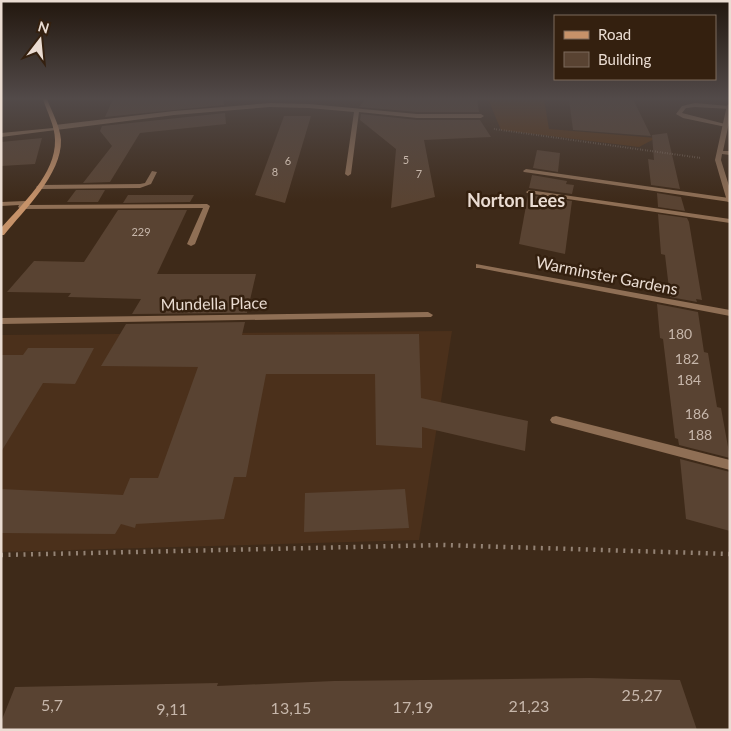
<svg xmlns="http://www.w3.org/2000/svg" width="731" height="731" font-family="Lato,sans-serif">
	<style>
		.built { fill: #4b301b }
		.green { fill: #593311 }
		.building { fill: #594332 }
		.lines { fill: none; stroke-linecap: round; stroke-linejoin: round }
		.path-far1 { stroke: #938274; stroke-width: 2; stroke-dasharray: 0.5 2; stroke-linecap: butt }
		.path { stroke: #938274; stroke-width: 4.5; stroke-dasharray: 2 5.5; stroke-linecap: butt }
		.lane { fill: #8f6f55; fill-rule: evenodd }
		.street { fill: #8f6f55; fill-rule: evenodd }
		.secondary { fill: #c69269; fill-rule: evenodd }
		.labels { text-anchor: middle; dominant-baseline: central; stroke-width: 5; stroke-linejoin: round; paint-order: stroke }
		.far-number-label { font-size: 11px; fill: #c6b6aa }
		.number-label { font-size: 14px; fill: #c6b6aa }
		.street-label { font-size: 16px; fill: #eadcd2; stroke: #34200f }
		.near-number-label { font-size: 16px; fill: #c6b6aa }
		.far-district-label { font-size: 18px; font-weight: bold; fill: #eadcd2; stroke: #34200f }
	</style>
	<rect width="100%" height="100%" fill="#3e2a19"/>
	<polygon class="built" points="452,331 419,540 1,552 1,335"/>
	<polygon class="green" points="488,99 544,99 549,129 656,138 639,147 501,130"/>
	<g class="building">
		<polygon points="113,99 223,99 224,105 105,117"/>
		<polygon points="365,99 477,99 479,112 417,112 359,107"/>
		<polygon points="569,99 633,99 651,136 573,130"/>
		<polygon points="225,113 226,124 140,133 110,182 83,183 112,146 100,131 102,126"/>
		<polygon points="361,114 417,120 480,120 491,137 424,140 435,197 391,208 396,149 360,120"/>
		<polygon points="284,116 311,116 285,203 255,195"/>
		<polygon points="667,133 674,163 680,189 651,185 648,159 654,160 652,135"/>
		<polygon points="42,138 35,164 1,166 1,142"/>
		<polygon points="537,150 560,153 558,172 533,168"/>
		<polygon points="532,175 567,181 566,184 574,185 572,194 529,188"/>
		<polygon points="76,190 105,190 98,202 67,202"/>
		<polygon points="657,193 681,197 685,211 658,207"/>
		<polygon points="128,195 194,195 190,202 123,203"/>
		<polygon points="528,195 572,201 565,254 519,244"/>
		<polygon points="118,210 187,210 157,274 256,274 247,313 132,314 141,299 68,297 71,293 7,292 34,261 84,262"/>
		<polygon points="658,214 687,218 689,222 702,300 696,299 697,302 670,297 665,255 661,254"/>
		<polygon points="657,304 698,312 704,352 708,353 717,407 721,408 730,458 679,445 678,439 675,438 663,339 660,338"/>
		<polygon points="245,322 242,335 419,334 421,398 528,421 525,451 422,427 422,448 376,445 375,374 266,374 246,477 234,477 224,519 136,524 135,528 121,524 115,534 1,533 1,489 123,495 130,478 158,478 198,367 101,366 126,324"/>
		<polygon points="28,348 94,348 75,384 43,383 1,452 1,355 23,355"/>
		<polygon points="680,459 730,472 730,531 686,519"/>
		<polygon points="405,489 409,528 304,532 305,493"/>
		<polygon points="590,678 680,680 697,730 1,730 1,722 15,687 218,683 217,686 334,681"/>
	</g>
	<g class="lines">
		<polyline class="path-far1" points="494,129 701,158"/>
		<polyline class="path" points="1,555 443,545 730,554"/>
		<g class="lane">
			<polygon points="695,103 729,106 730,109 695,107 686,108 682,113 729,125 726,127 683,118 676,114 682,106"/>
			<polygon points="526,169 729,198 730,202 524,172 523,171"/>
			<polygon points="529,190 730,219 730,223 527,193 526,192"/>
			<polygon points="25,201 28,203 26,205 207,204 210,206 195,244 191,246 187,244 203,208 21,209 18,207 19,205 1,206 1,202"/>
			<polygon points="476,264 730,310 730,316 479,268 476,268"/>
			<polygon points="556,416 730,460 730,470 552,423 550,420 552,417"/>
		</g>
		<g class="street">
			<polygon points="270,103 309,104 417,114 481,114 484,116 481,118 417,118 359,112 351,174 348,176 345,174 354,112 309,108 270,107 174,115 1,137 1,133 53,128 55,125 174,111"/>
			<polygon points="730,104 730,118 723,151 730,151 730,155 722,154 721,160 730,189 730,203 727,201 715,160 727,105"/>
			<polygon points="152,171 157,172 151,184 140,188 39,189 36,187 39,185 140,184 145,183"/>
			<polygon points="428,312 433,315 431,317 1,324 1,318"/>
		</g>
		<path class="secondary" d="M43,99H47C52,112 60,126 61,140C62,174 24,210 4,235H1V228C22,204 56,174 55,140C55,126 47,112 43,99Z"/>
	</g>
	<linearGradient id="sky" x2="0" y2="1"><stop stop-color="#22170e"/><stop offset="0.49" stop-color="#524a49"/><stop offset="1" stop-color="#524a49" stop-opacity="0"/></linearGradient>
	<rect width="731" height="201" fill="url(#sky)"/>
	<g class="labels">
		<g class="far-number-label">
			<text x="406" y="159">5</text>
			<text x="288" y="160">6</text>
			<text x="275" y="171">8</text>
			<text x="419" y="173">7</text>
			<text x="141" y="231">229</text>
		</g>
		<g class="number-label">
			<text x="680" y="333">180</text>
			<text x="687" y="358">182</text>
			<text x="689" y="379">184</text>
			<text x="697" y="413">186</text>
			<text x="700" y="434">188</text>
		</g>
		<g class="street-label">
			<text transform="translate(607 275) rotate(11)">Warminster Gardens</text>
			<text transform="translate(214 303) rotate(-1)">Mundella Place</text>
		</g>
		<g class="near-number-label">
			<text x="642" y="694">25,27</text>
			<text x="52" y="704">5,7</text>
			<text x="529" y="705">21,23</text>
			<text x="413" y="706">17,19</text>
			<text x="291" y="707">13,15</text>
			<text x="172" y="708">9,11</text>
		</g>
		<g class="far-district-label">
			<text x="516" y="200">Norton Lees</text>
		</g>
	</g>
	<rect width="731" height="731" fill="none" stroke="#eadcd2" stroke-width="5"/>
	<rect x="554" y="15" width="162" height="65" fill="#34200f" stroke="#7d6b5d"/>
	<rect x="564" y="31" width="25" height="8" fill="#c69269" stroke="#7d6b5d"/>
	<text x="598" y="40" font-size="15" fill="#eadcd2">Road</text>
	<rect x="564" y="52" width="25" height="15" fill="#594332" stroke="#7d6b5d"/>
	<text x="598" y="65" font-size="15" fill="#eadcd2">Building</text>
	<g transform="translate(40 40) rotate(16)" stroke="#34200f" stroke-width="4" paint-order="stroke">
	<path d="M0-4L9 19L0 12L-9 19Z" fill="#eadcd2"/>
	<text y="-8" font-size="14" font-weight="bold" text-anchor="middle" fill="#eadcd2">N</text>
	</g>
</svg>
